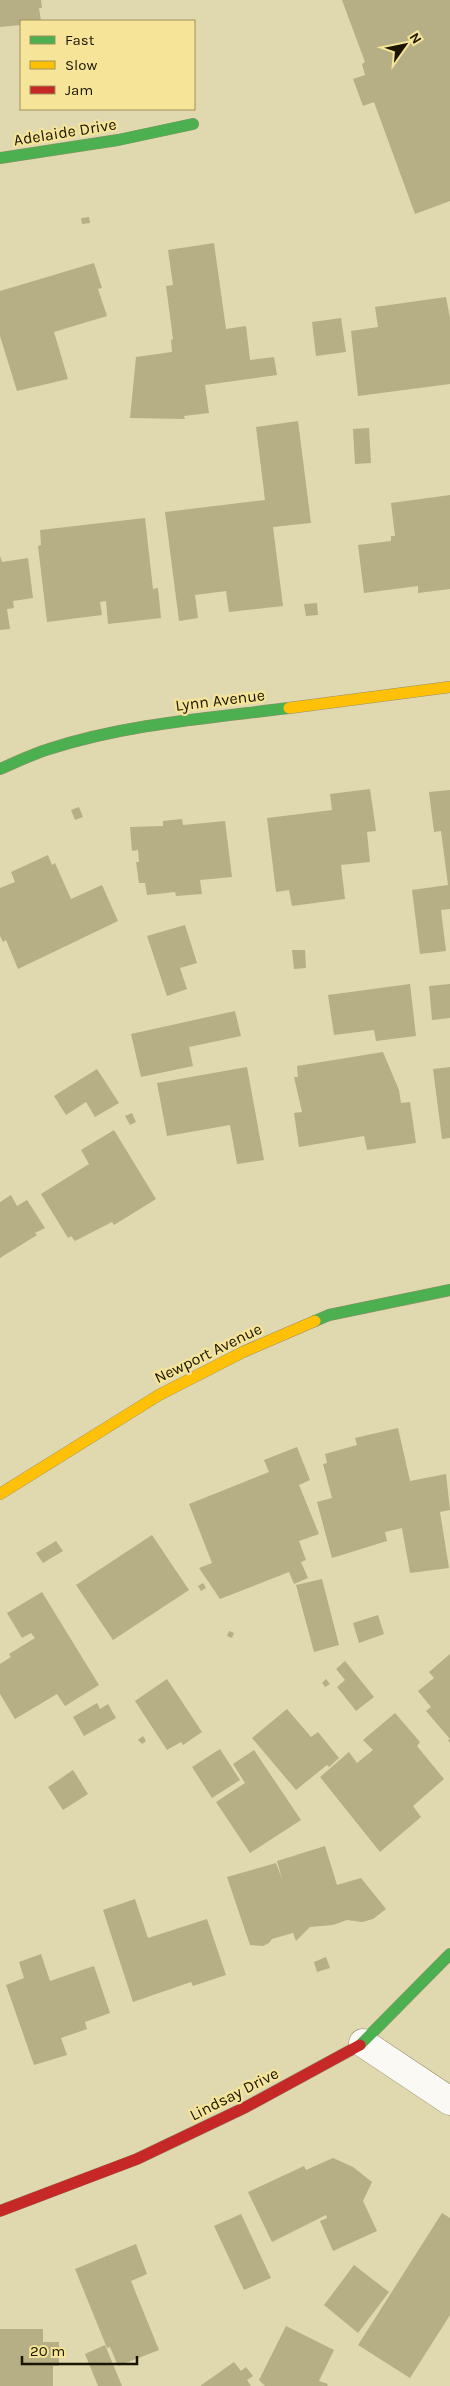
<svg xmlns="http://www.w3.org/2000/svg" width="450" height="2386" font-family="Karla,sans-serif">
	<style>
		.building { fill: #b6ae85 }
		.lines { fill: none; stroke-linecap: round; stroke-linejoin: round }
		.street-casing { stroke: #958e6b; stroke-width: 29 }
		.fast-casing { stroke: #958e6b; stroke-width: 12 }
		.slow-casing { stroke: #958e6b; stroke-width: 12 }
		.jam-casing { stroke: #958e6b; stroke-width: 12 }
		.street { stroke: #faf9f3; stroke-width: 28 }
		.fast { stroke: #4caf50; stroke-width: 11 }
		.slow { stroke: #ffc107; stroke-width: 11 }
		.jam { stroke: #c62828; stroke-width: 11 }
		.labels { text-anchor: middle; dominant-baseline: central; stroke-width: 4.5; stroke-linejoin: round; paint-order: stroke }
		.street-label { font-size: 16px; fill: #1a1500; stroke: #f6e598 }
	</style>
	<rect width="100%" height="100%" fill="#e0d8ae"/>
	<g class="building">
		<polygon points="0,0 41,0 42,8 39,8 41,21 21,21 21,25 0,27"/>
		<polygon points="342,0 450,0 450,201 415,214 374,102 363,106 353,79 365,75 362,64 365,62"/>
		<polygon points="89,217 90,223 82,224 81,218"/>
		<polygon points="214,243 226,329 246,326 250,360 274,357 277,375 205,385 209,413 184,416 185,419 130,418 136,357 172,352 171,340 173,339 166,286 173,285 168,250"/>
		<polygon points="94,263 102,288 98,289 107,316 54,332 68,379 17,391 0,336 0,291"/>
		<polygon points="446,297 450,318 450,384 358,396 351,331 378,327 375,307"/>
		<polygon points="341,318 346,352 316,356 312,322"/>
		<polygon points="298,421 311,523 273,527 283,606 229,612 226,591 195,595 198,618 179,621 165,512 265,500 256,427"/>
		<polygon points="369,428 371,463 355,464 353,429"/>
		<polygon points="450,495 450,589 418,593 418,586 364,593 358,545 391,541 391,536 395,536 391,503"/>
		<polygon points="145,518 153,589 158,588 161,618 108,624 106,601 100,602 102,615 47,622 38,546 41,545 40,530"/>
		<polygon points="0,556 2,562 28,558 33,598 13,601 14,608 7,609 10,629 0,630"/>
		<polygon points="317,603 318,615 306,616 304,604"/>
		<polygon points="370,789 376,831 367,832 370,862 341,865 345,899 292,906 289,890 276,892 267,818 332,810 330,794"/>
		<polygon points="450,790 450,909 441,910 446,951 420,954 412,890 448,885 441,831 434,832 429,792"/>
		<polygon points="79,807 83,817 75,820 71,810"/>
		<polygon points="182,819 183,825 225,821 232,877 200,880 202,894 176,896 175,892 147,895 145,883 139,883 136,862 139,862 138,850 132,851 130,827 163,826 163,821"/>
		<polygon points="48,855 52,865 55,863 71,899 102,885 118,921 18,969 6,940 3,942 0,936 0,888 15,882 11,872"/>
		<polygon points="185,925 197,963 180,968 187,989 167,996 147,936"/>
		<polygon points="292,950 305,950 306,968 294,969"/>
		<polygon points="410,984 416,1036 376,1041 374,1030 334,1035 328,995"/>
		<polygon points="450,984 450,1018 432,1020 429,986"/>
		<polygon points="235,1011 241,1036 189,1047 193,1066 141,1077 131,1034"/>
		<polygon points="383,1052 399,1090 401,1103 410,1102 416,1143 367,1150 364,1136 299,1147 294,1113 302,1112 294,1077 298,1077 297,1066"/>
		<polygon points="247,1067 264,1160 237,1164 230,1125 167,1136 157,1083"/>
		<polygon points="450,1067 450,1138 442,1139 433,1069"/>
		<polygon points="97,1069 119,1103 95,1117 86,1102 66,1115 54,1096"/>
		<polygon points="132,1113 136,1122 130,1125 125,1116"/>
		<polygon points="114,1130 156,1199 114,1225 112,1222 75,1241 71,1236 68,1238 41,1194 89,1164 81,1150"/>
		<polygon points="11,1195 17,1206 27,1200 45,1228 35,1233 37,1235 0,1258 0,1202"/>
		<polygon points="398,1428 410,1481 446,1474 450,1510 440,1512 449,1568 410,1573 402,1528 385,1532 387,1541 332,1558 317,1502 332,1498 323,1464 327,1463 325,1454 357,1445 355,1438"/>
		<polygon points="297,1447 310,1480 299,1485 319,1534 299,1541 306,1560 301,1562 308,1578 294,1584 289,1572 220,1599 199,1568 212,1563 189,1504 269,1472 264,1460"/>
		<polygon points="152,1535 189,1590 113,1640 76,1585"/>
		<polygon points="56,1541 63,1551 43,1563 36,1553"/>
		<polygon points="322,1579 339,1645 314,1652 296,1585"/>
		<polygon points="203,1583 206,1588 201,1591 198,1586"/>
		<polygon points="42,1592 99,1685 65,1706 57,1694 15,1719 0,1694 0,1664 11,1657 9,1654 35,1638 31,1633 22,1638 7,1613"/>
		<polygon points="378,1615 384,1634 359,1643 353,1623"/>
		<polygon points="229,1631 234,1633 232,1638 227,1636"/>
		<polygon points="450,1654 450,1743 448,1740 450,1739 426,1711 431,1707 418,1691 434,1678 429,1672"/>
		<polygon points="345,1661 374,1697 356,1711 337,1687 345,1680 336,1669"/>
		<polygon points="167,1679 202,1732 183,1745 181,1742 167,1750 135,1701"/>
		<polygon points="326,1679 330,1684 325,1687 322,1683"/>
		<polygon points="97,1703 100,1709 108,1704 116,1718 84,1736 73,1717"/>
		<polygon points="287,1709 311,1737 318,1732 339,1758 329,1767 327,1765 296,1790 252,1738"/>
		<polygon points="395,1713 420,1742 417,1746 444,1779 413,1806 421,1817 380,1852 320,1777 349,1752 357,1763 373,1750 363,1740"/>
		<polygon points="143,1736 146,1741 142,1744 138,1740"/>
		<polygon points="220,1749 240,1780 212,1798 192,1767"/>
		<polygon points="254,1750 301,1820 250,1853 216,1802 245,1783 233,1764"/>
		<polygon points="73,1770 88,1794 63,1810 48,1787"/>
		<polygon points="325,1846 337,1885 361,1878 386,1909 373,1919 362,1922 347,1920 333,1925 310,1927 296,1941 293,1933 272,1939 269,1943 263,1946 250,1945 227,1877 276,1863 282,1879 277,1861"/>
		<polygon points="135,1899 148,1938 207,1919 226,1975 193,1986 191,1982 133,2002 103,1910"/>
		<polygon points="41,1954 50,1981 94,1966 110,2013 85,2022 87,2029 61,2038 67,2055 34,2065 6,1985 24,1978 19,1962"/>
		<polygon points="326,1957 330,1968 317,1972 314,1962"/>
		<polygon points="333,2158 353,2167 372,2182 363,2201 377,2231 333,2251 320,2221 327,2218 326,2215 272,2242 248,2192 304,2166 306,2170"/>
		<polygon points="442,2213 450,2218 450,2315 410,2378 358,2345"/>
		<polygon points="241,2214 271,2278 244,2290 214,2226"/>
		<polygon points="136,2244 147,2274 131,2281 159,2350 118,2366 110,2347 107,2348 75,2269"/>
		<polygon points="354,2265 389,2292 358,2333 324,2305"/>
		<polygon points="286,2326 334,2350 319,2381 328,2384 327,2386 265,2386 259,2380"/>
		<polygon points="0,2329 43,2329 43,2342 59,2342 59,2366 53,2366 53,2386 0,2386"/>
		<polygon points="105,2345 122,2386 98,2386 85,2354"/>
		<polygon points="234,2362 241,2371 246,2367 253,2376 247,2380 251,2386 200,2386"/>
	</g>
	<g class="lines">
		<g class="street-casing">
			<polyline id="street" points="363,2043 450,2101"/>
		</g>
		<g class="fast-casing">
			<g id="fast">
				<polyline points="0,158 118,140 193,124"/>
				<path d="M0,769C16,762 33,754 49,749C126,724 209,718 289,708"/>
				<polyline points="315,1321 329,1315 450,1290"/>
				<polyline points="360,2045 450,1954"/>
			</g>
		</g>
		<g class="slow-casing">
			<g id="slow">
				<polyline points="289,708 450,687"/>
				<polyline points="0,1494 159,1395 243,1352 315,1321"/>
			</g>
		</g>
		<g class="jam-casing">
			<polyline id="jam" points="0,2211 137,2159 246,2107 360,2045"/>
		</g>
		<use href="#street" class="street"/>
		<use href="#fast" class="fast"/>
		<use href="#slow" class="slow"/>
		<use href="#jam" class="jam"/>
	</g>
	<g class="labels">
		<g class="street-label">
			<text transform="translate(65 132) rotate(-9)">Adelaide Drive</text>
			<text transform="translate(220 700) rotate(-7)">Lynn Avenue</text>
			<text transform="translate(208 1353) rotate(-26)">Newport Avenue</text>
			<text transform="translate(234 2094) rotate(-27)">Lindsay Drive</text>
		</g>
	</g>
	<rect x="20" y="20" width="175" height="90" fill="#f6e598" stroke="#9e925b"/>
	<rect x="30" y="36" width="25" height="8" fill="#4caf50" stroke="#9e925b"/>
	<text x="65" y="45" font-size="15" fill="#1a1500">Fast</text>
	<rect x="30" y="61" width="25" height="8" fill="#ffc107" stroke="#9e925b"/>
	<text x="65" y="70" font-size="15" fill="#1a1500">Slow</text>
	<rect x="30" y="86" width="25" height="8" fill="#c62828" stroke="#9e925b"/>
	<text x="65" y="95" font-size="15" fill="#1a1500">Jam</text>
	<g transform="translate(405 45) rotate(57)" stroke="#f6e598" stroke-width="4" paint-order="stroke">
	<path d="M0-4L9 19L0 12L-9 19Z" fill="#1a1500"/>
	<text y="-8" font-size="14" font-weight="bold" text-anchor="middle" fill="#1a1500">N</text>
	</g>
	<path d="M22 2356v8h115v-8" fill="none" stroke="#1a1500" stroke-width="2.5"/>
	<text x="30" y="2356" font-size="15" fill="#1a1500" stroke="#f6e598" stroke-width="4" paint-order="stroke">20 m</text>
</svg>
